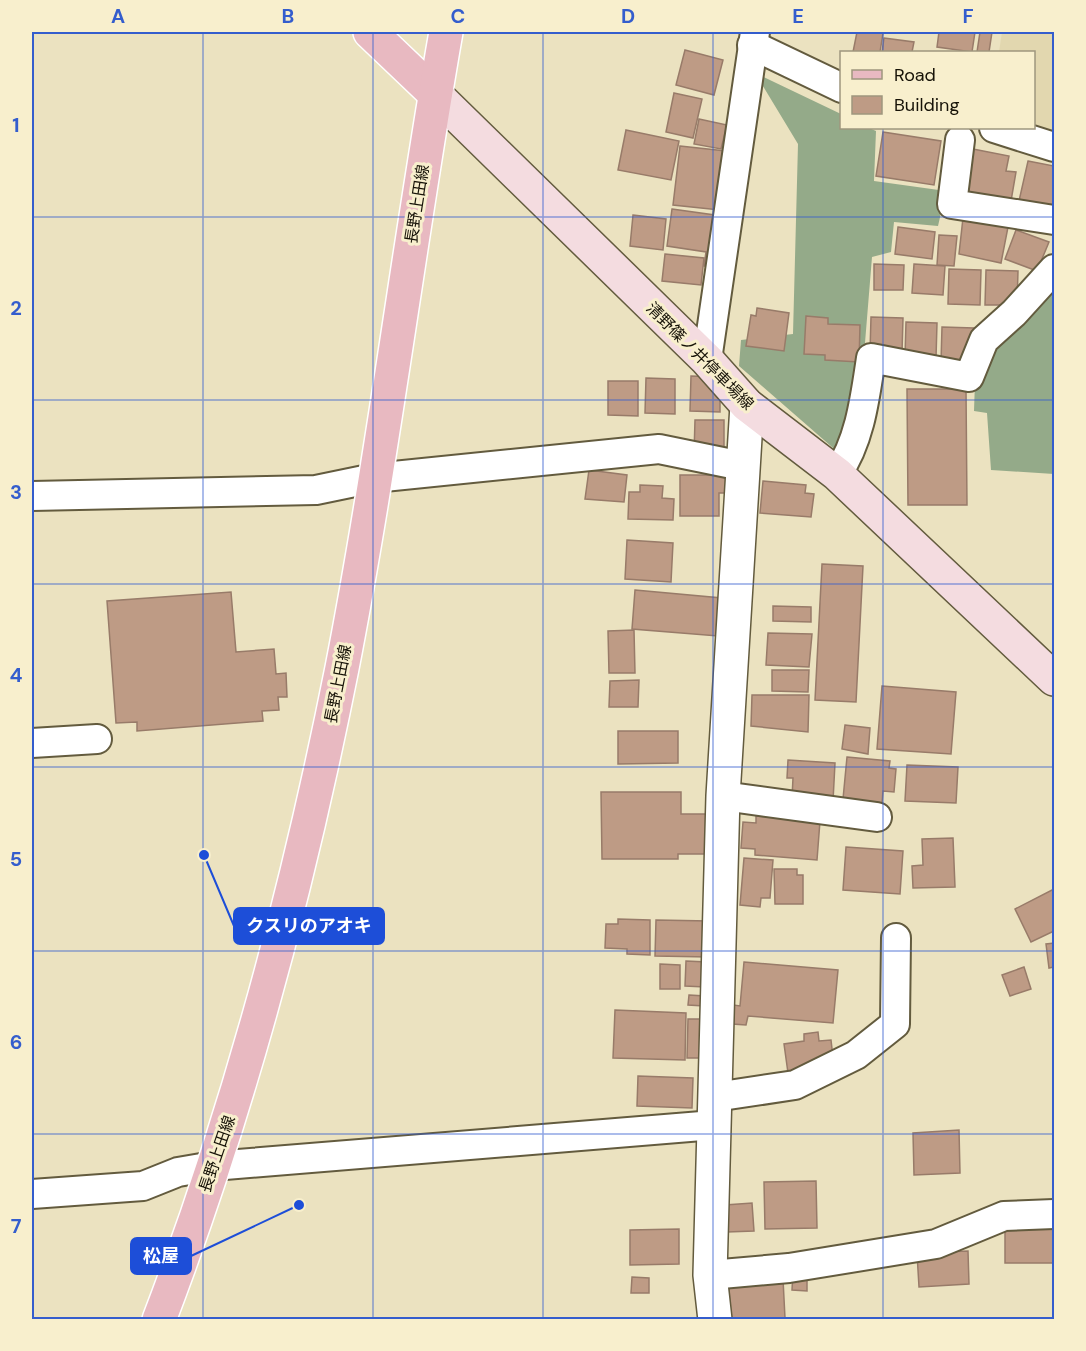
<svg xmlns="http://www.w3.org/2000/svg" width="1086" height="1351" font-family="'DM Sans','Noto Sans JP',sans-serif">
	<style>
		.built { fill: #e2d7af }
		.forest { fill: #94aa89 }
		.building { fill: #be9b85; stroke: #987b69; stroke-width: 1.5 }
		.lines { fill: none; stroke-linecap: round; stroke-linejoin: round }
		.minor-casing { stroke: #635b3e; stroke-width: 32 }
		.tertiary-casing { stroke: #635b3e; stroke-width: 36 }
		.secondary-casing { stroke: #635b3e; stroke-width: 36 }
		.primary-casing { stroke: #fff; stroke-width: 36 }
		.minor { stroke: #fff; stroke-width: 28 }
		.tertiary { stroke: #fff; stroke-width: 33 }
		.secondary { stroke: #f4dce0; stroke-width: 33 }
		.primary { stroke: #e8b9c1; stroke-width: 33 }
		.grid { fill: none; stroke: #345dcd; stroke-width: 1.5; stroke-opacity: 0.55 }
		.labels { text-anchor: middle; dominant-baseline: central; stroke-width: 6; stroke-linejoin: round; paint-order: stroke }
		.street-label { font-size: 16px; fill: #161207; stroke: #f8efcd }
		.leader { fill: none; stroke: #1d4ed8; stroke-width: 2 }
		.callout-dot { fill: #1d4ed8; stroke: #f8efcd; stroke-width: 2 }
		.callout { fill: #1d4ed8; stroke: #1d4ed8; stroke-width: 2 }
		.callout-label { font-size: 18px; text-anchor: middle; font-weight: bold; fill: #fff }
		.neatline { fill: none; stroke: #345dcd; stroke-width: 2 }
		.grid-label { font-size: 20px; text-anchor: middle; font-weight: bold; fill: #345dcd }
	</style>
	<rect width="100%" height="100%" fill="#ebe2c0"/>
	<polygon class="built" points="1002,32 1054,32 1054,137 1034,128 1034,52 999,52"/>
	<g class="forest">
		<polygon points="755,73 841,114 842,128 869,128 876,131 874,181 946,191 938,226 894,222 891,252 872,257 864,355 840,454 739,366 741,340 793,334 798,144"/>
		<polygon points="1054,282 1054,474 991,470 987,413 974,411 975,381 990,344"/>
	</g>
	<g class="building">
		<polygon points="857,32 883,33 880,52 853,52"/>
		<polygon points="939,32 975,32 972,52 937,47"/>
		<polygon points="980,32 992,32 989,52 977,52"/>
		<polygon points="884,38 914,42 912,52 882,52"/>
		<polygon points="685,50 723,60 714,95 676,85"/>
		<polygon points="674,93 702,99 693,138 666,132"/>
		<polygon points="699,119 727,125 721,149 694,144"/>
		<polygon points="626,130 679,141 671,180 618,170"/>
		<polygon points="883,132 941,141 934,185 876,176"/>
		<polygon points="680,146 735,152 729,211 673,205"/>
		<polygon points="973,149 1009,156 1006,171 1016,172 1011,201 964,192"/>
		<polygon points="1028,161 1054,166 1054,209 1019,201"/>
		<polygon points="672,209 729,217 721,269 704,266 706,252 667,246"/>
		<polygon points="633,215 666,219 663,250 630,246"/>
		<polygon points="963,218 1008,227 1001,263 959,254"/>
		<polygon points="898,227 935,232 932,259 895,254"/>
		<polygon points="1016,230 1049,242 1037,271 1005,259"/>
		<polygon points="939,235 957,236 954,266 937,265"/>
		<polygon points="665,254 704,258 701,285 662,281"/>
		<polygon points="874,264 904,265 903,290 874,290"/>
		<polygon points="914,264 945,266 943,295 912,293"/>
		<polygon points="949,269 981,270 980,305 948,304"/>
		<polygon points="986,270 1018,271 1017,305 985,305"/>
		<polygon points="757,308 789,313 784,351 746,346 751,315 756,316"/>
		<polygon points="806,316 828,318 828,324 860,325 859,362 825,360 825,355 804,354"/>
		<polygon points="871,317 903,318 902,353 870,352"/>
		<polygon points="906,322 937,323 936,358 905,357"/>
		<polygon points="942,327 974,328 973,363 941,362"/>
		<polygon points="691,376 720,377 720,412 690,411"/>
		<polygon points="646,378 675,379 675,414 645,413"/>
		<polygon points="608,381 638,381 638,416 608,415"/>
		<polygon points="907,389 966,389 967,505 908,505"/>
		<polygon points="695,420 724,420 724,455 694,454"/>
		<polygon points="589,470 627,475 624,502 585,499"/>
		<polygon points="680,475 731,475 731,493 719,493 719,516 680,516"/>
		<polygon points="763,481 806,485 805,493 814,494 811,517 760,513"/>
		<polygon points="640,485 663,486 662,498 674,499 673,520 628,519 629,492 640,492"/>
		<polygon points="627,540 673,543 671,582 625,579"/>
		<polygon points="822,564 863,566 856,702 815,700"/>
		<polygon points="635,590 722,598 718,636 632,629"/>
		<polygon points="231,592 236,652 274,649 276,674 286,673 287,697 278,697 279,710 262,711 263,721 137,731 137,722 116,723 107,601"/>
		<polygon points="773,606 811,607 811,622 773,621"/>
		<polygon points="634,630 635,673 609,673 608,631"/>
		<polygon points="768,633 812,634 809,667 766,665"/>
		<polygon points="772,670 809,670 808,692 772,691"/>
		<polygon points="639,680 638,707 609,707 610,681"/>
		<polygon points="882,686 956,692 951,754 877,749"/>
		<polygon points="752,695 809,695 808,732 751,726"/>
		<polygon points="845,725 870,728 868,754 842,749"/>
		<polygon points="618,731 678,731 678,763 618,764"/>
		<polygon points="847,757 890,761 889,768 896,769 894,792 883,791 882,803 843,799"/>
		<polygon points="788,760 835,763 833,801 792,798 793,778 787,778"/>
		<polygon points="907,765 958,767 956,803 905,801"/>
		<polygon points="601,792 681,792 681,814 710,814 710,854 678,854 678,859 602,859"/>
		<polygon points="756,816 820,821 817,860 755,855 755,849 741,848 743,822 756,823"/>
		<polygon points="953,838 955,887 913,888 912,866 923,865 922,839"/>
		<polygon points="846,847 903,851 900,894 843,890"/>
		<polygon points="744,858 773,860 770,898 761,898 760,907 740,905"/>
		<polygon points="774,869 797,869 797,875 803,875 803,904 775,904"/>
		<polygon points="1054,889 1054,931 1031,942 1015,909"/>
		<polygon points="618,919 650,920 650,955 627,954 627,949 605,948 606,924 618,924"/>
		<polygon points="656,920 709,921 709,957 655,956"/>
		<polygon points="1054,943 1054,967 1049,968 1046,944"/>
		<polygon points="686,961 707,962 705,987 685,986"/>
		<polygon points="744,962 838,970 833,1023 748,1016 746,1025 732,1024 734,1005 740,1006"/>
		<polygon points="660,964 680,965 680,989 660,989"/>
		<polygon points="1024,967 1031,989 1010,996 1002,975"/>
		<polygon points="689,995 705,996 704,1006 688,1005"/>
		<polygon points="615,1010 686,1013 685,1060 613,1058"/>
		<polygon points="688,1019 706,1019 705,1058 687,1058"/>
		<polygon points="818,1032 819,1041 831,1040 834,1066 788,1073 784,1044 804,1041 804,1034"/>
		<polygon points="638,1076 693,1078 692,1108 637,1106"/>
		<polygon points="959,1130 960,1173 914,1175 913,1133"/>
		<polygon points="816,1181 817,1228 765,1229 764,1182"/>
		<polygon points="752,1203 754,1231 727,1232 725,1205"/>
		<rect x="1005" y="1224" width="49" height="39"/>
		<polygon points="679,1229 679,1264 630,1265 630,1230"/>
		<polygon points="968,1251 969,1284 919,1287 917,1253"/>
		<polygon points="793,1271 807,1272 807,1291 792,1290"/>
		<polygon points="632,1277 649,1278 649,1293 631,1293"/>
		<polygon points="783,1279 785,1318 730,1320 729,1281"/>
	</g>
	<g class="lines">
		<g class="minor-casing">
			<g id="minor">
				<polyline points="752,45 842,88"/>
				<polyline points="994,128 1054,147"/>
				<polyline points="960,140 952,204 1054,220"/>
				<polyline points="707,360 755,32"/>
				<path d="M837,474C860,441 865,398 871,358L969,377L984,340L1014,313L1054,269"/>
				<polyline points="32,496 316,490 374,478 659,449 742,466"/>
				<polyline points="32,743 97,739"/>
				<polyline points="723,796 877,817"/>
				<polyline points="715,1097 795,1085 856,1055 895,1024 896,938"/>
				<polyline points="32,1194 143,1186 178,1172 213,1166 714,1125"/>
				<polyline points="710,1275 789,1268 936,1244 1004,1216 1054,1214"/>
			</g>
		</g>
		<g class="tertiary-casing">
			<polyline id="tertiary" points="715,1320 710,1275 723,796 747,405"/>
		</g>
		<g class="secondary-casing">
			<polyline id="secondary" points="435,94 707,360 747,405 837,474 1054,679"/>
		</g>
		<g class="primary-casing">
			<g id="primary">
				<polyline points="370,32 435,94"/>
				<path d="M159,1320C240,1108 298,889 342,668C383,457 409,243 446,32"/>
			</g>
		</g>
		<use href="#minor" class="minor"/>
		<use href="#tertiary" class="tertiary"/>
		<use href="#secondary" class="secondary"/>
		<use href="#primary" class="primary"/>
	</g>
	<path class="grid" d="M203,32V1320M373,32V1320M543,32V1320M713,32V1320M883,32V52M883,128V1320M32,217H1054M32,400H1054M32,584H1054M32,767H1054M32,951H1054M32,1134H1054"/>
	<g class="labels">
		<g class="street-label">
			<text transform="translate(417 204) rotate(-81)">長野上田線</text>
			<text transform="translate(700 356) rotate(45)">清野篠ノ井停車場線</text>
			<text transform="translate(338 684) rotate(-79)">長野上田線</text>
			<text transform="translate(217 1154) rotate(-71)">長野上田線</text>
		</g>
	</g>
	<path class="leader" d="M204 855L234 926M299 1205L191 1256"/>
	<g class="callout-dot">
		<circle cx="204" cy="855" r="6"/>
		<circle cx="299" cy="1205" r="6"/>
	</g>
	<g class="callout">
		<rect x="234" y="908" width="150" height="36" rx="6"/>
		<rect x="131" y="1238" width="60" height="36" rx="6"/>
	</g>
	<g class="callout-label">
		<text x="309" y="932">クスリのアオキ</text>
		<text x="161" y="1262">松屋</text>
	</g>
	<rect width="1086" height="1351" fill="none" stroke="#f8efcd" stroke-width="66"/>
	<rect x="840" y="51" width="195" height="78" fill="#f8efcd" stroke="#9e977e" stroke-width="1.5"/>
	<rect x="852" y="70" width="30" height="9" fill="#e8b9c1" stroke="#9e977e" stroke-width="1.5"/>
	<text x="894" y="81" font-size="18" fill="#161207">Road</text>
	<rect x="852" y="96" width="30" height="18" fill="#be9b85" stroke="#9e977e" stroke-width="1.5"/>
	<text x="894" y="111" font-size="18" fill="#161207">Building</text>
	<rect x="33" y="33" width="1020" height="1285" class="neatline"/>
	<g class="grid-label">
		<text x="118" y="23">A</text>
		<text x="288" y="23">B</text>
		<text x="458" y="23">C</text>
		<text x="628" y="23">D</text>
		<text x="798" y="23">E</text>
		<text x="968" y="23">F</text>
		<text x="16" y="132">1</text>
		<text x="16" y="315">2</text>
		<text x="16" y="499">3</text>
		<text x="16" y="682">4</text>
		<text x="16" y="866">5</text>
		<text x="16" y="1049">6</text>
		<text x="16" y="1233">7</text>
	</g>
</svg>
